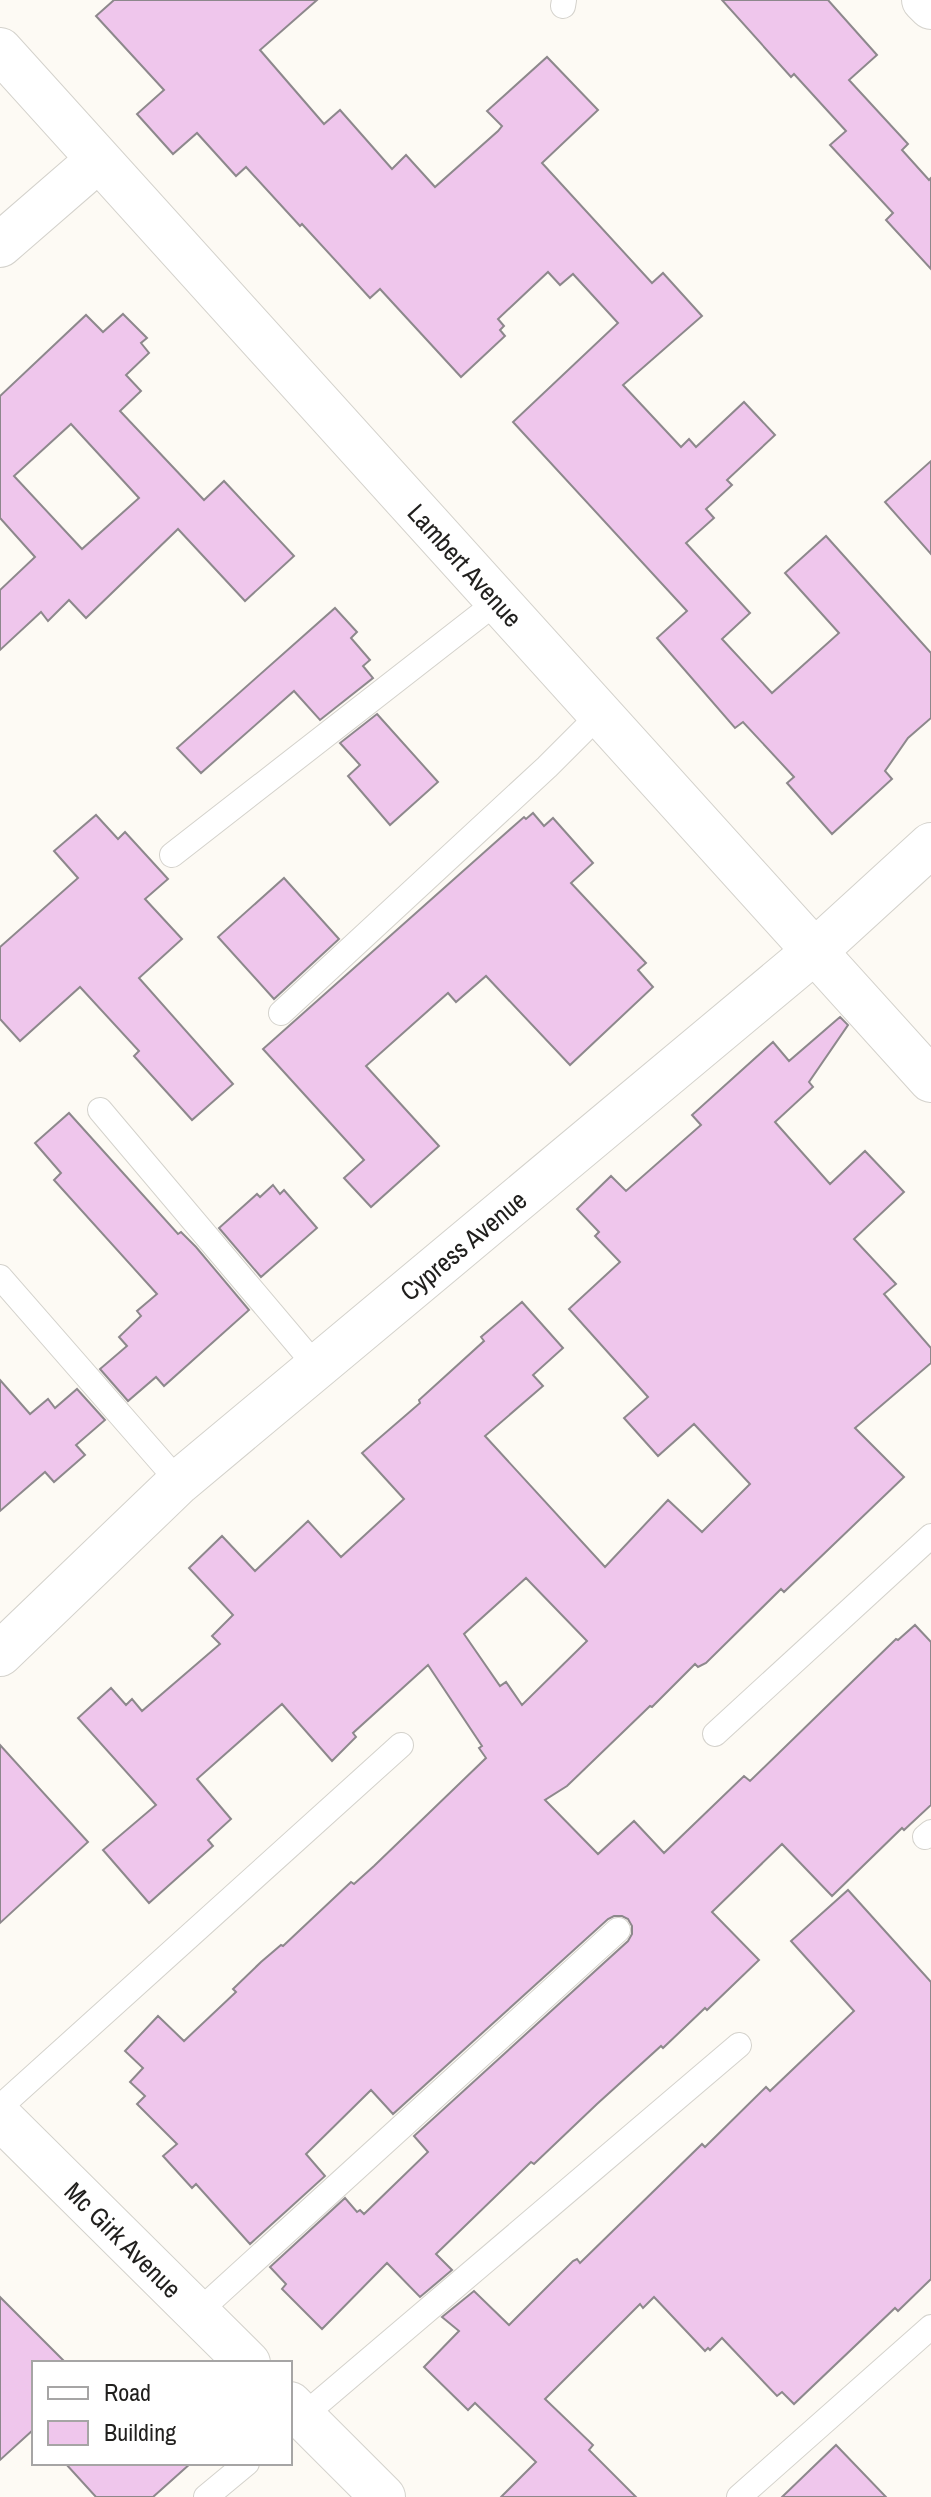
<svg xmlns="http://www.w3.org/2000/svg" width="931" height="2497" font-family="'Archivo Narrow',sans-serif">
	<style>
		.building { fill: #efc6ec; stroke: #8d888c; stroke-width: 2; fill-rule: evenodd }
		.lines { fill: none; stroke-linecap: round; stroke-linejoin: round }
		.service-casing { stroke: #d4d2cc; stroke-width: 26 }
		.minor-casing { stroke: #d4d2cc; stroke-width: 46 }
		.tertiary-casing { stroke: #d4d2cc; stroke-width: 46 }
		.service { stroke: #fff; stroke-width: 24 }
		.minor { stroke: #fff; stroke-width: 44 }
		.tertiary { stroke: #fff; stroke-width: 44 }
		.labels { text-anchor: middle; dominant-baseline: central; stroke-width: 7; stroke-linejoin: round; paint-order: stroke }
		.street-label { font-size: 26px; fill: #201f1d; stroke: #fff }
	</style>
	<rect width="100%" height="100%" fill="#fdfaf4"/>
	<g class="building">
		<polygon points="114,0 317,0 260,50 324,124 340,110 392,169 406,155 435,187 498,131 502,126 487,111 547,57 598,110 542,163 652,283 663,273 702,316 623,385 681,447 689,439 696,447 744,402 775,435 727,480 732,485 706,509 714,518 686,543 750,613 722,639 772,693 839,633 785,573 826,536 931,653 931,718 908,738 885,771 892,779 832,834 787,783 794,777 743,722 735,728 657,638 687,611 513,422 618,323 573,274 560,285 548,272 498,319 504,326 500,330 505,336 461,377 380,289 370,298 302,224 300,226 246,167 236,176 197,133 173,154 137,114 164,90 96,16"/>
		<polygon points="722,0 828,0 877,55 849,80 908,144 902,150 929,180 931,178 931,269 886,220 893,213 830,145 846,131 794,74 791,77"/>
		<path d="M123,314L147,338L141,343L149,353L126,375L141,391L120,411L204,500L224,481L294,556L245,601L178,529L86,618L69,600L48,621L41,612L0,650V590L35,557L0,518V396L86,315L103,332ZM71,424L139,498L82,549L14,476Z"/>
		<polygon points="931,461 931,554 885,502"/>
		<polygon points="335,608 357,632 351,638 370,660 363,666 373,678 320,720 294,691 201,773 177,748"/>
		<polygon points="377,714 438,782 390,825 348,776 360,765 340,743"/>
		<polygon points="533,813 544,826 553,818 593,863 571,883 646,963 638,970 653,987 570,1065 486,976 456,1002 448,993 366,1066 439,1146 371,1207 344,1178 364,1160 263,1049 507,832 524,817 526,819"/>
		<polygon points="96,815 118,839 125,832 168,879 145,899 182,939 139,978 233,1084 192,1120 134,1056 139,1051 80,987 20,1041 0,1019 0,947 78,878 54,851"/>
		<polygon points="284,878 339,939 274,999 218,937"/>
		<path d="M840,1017L848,1025L809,1082L813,1087L775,1122L830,1184L865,1151L904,1192L854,1239L896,1284L884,1294L931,1348V1363L855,1428L904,1477L784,1592L781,1589L706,1663L698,1667L695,1664L652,1707L650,1706L567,1786L545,1800L598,1854L634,1821L664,1853L744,1776L750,1781L896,1639L898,1640L915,1625L931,1642V1805L904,1830L902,1828L832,1896L782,1844L712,1912L759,1960L707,2010L705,2008L663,2048L661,2046L597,2104L534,2164L531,2162L436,2254L452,2270L420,2297L387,2263L322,2329L282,2289L286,2284L270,2267L345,2198L357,2212L360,2210L364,2214L428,2152L414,2136L628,1941L632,1934V1926L628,1919L622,1916H614L608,1919L393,2114L371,2090L306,2154L325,2176L250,2244L196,2184L192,2188L163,2156L177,2144L137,2104L145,2096L130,2082L143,2068L125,2051L158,2016L184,2041L236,1992L233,1989L261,1962L281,1945L283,1946L351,1882L354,1884L374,1866L486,1758L479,1748L482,1746L428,1665L353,1733L356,1737L332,1761L282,1704L197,1779L231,1819L208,1840L213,1846L149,1903L103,1850L156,1805L78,1718L111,1688L126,1705L132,1699L142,1711L220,1644L212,1636L233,1615L189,1568L222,1536L255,1571L308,1521L341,1557L404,1499L362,1453L420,1403L419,1400L484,1341L481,1337L522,1302L563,1348L533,1375L543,1386L485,1436L605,1567L668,1500L702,1532L750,1484L694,1424L658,1456L624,1418L648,1397L569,1309L620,1262L595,1236L599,1232L577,1209L611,1176L626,1191L701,1125L692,1115L773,1042L789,1061ZM526,1578L587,1641L522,1705L506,1682L500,1686L464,1634Z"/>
		<polygon points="69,1113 178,1234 181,1232 196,1247 249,1310 164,1386 156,1377 128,1401 100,1369 127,1346 119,1337 141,1316 137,1311 157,1294 54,1180 61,1173 35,1143"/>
		<polygon points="273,1185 280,1194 284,1190 317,1228 261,1277 219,1228 257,1194 260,1197"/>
		<polygon points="0,1380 30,1414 48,1399 55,1408 77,1389 105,1420 76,1445 85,1455 54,1482 45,1472 0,1511"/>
		<polygon points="0,1745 88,1842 0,1923"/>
		<polygon points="848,1890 931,1982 931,2279 898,2311 895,2308 794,2404 782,2392 777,2396 722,2338 710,2350 708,2348 705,2351 654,2297 643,2308 640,2304 545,2399 593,2445 589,2450 636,2497 501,2497 536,2462 475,2403 468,2410 424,2367 459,2331 442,2317 474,2291 509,2325 573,2261 577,2259 580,2263 702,2144 705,2147 766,2087 770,2091 854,2011 791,1941"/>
		<polygon points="0,2297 66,2363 34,2363 34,2429 0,2460"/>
		<polygon points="836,2445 886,2497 782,2497"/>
		<polygon points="65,2463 191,2463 153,2497 96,2497"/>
	</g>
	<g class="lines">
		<g class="service-casing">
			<g id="service">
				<polyline points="563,6 564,0"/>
				<polyline points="172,855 498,601"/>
				<polyline points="281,1013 547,767 600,714"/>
				<polyline points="100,1110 317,1367"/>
				<polyline points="0,1277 179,1482"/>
				<polyline points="715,1734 931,1536"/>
				<polyline points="925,1837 931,1832"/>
				<polyline points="0,2107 401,1745"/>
				<polyline points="197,2313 618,1930"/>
				<polyline points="296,2422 739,2045"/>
				<polyline points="206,2497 247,2463"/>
				<polyline points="739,2497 931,2327"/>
			</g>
		</g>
		<g class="minor-casing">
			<g id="minor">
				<polyline points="924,0 931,7"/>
				<polyline points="0,245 98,160"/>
				<path id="s1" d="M0,2117L248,2363"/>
				<polyline points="290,2404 383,2497"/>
			</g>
		</g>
		<g class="tertiary-casing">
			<g id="tertiary">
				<path id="s2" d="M0,50L931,1080"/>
				<path id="s3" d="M0,1654L179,1482L815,951L931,845"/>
			</g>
		</g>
		<use href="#service" class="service"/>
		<use href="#minor" class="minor"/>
		<use href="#tertiary" class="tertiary"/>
	</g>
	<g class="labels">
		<g class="street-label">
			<text stroke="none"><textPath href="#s2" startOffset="694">Lambert Avenue</textPath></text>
			<text stroke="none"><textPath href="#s3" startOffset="618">Cypress Avenue</textPath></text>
			<text stroke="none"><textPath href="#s1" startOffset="174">Mc Girk Avenue</textPath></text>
		</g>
	</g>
	<rect x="32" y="2361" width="260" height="104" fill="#ffffff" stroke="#a6a5a5" stroke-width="2"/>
	<rect x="48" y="2387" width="40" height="12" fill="#ffffff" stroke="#a6a5a5" stroke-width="2"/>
	<text x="104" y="2401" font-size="24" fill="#201f1d">Road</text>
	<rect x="48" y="2421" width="40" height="24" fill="#efc6ec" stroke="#a6a5a5" stroke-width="2"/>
	<text x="104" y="2441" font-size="24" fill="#201f1d">Building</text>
</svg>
